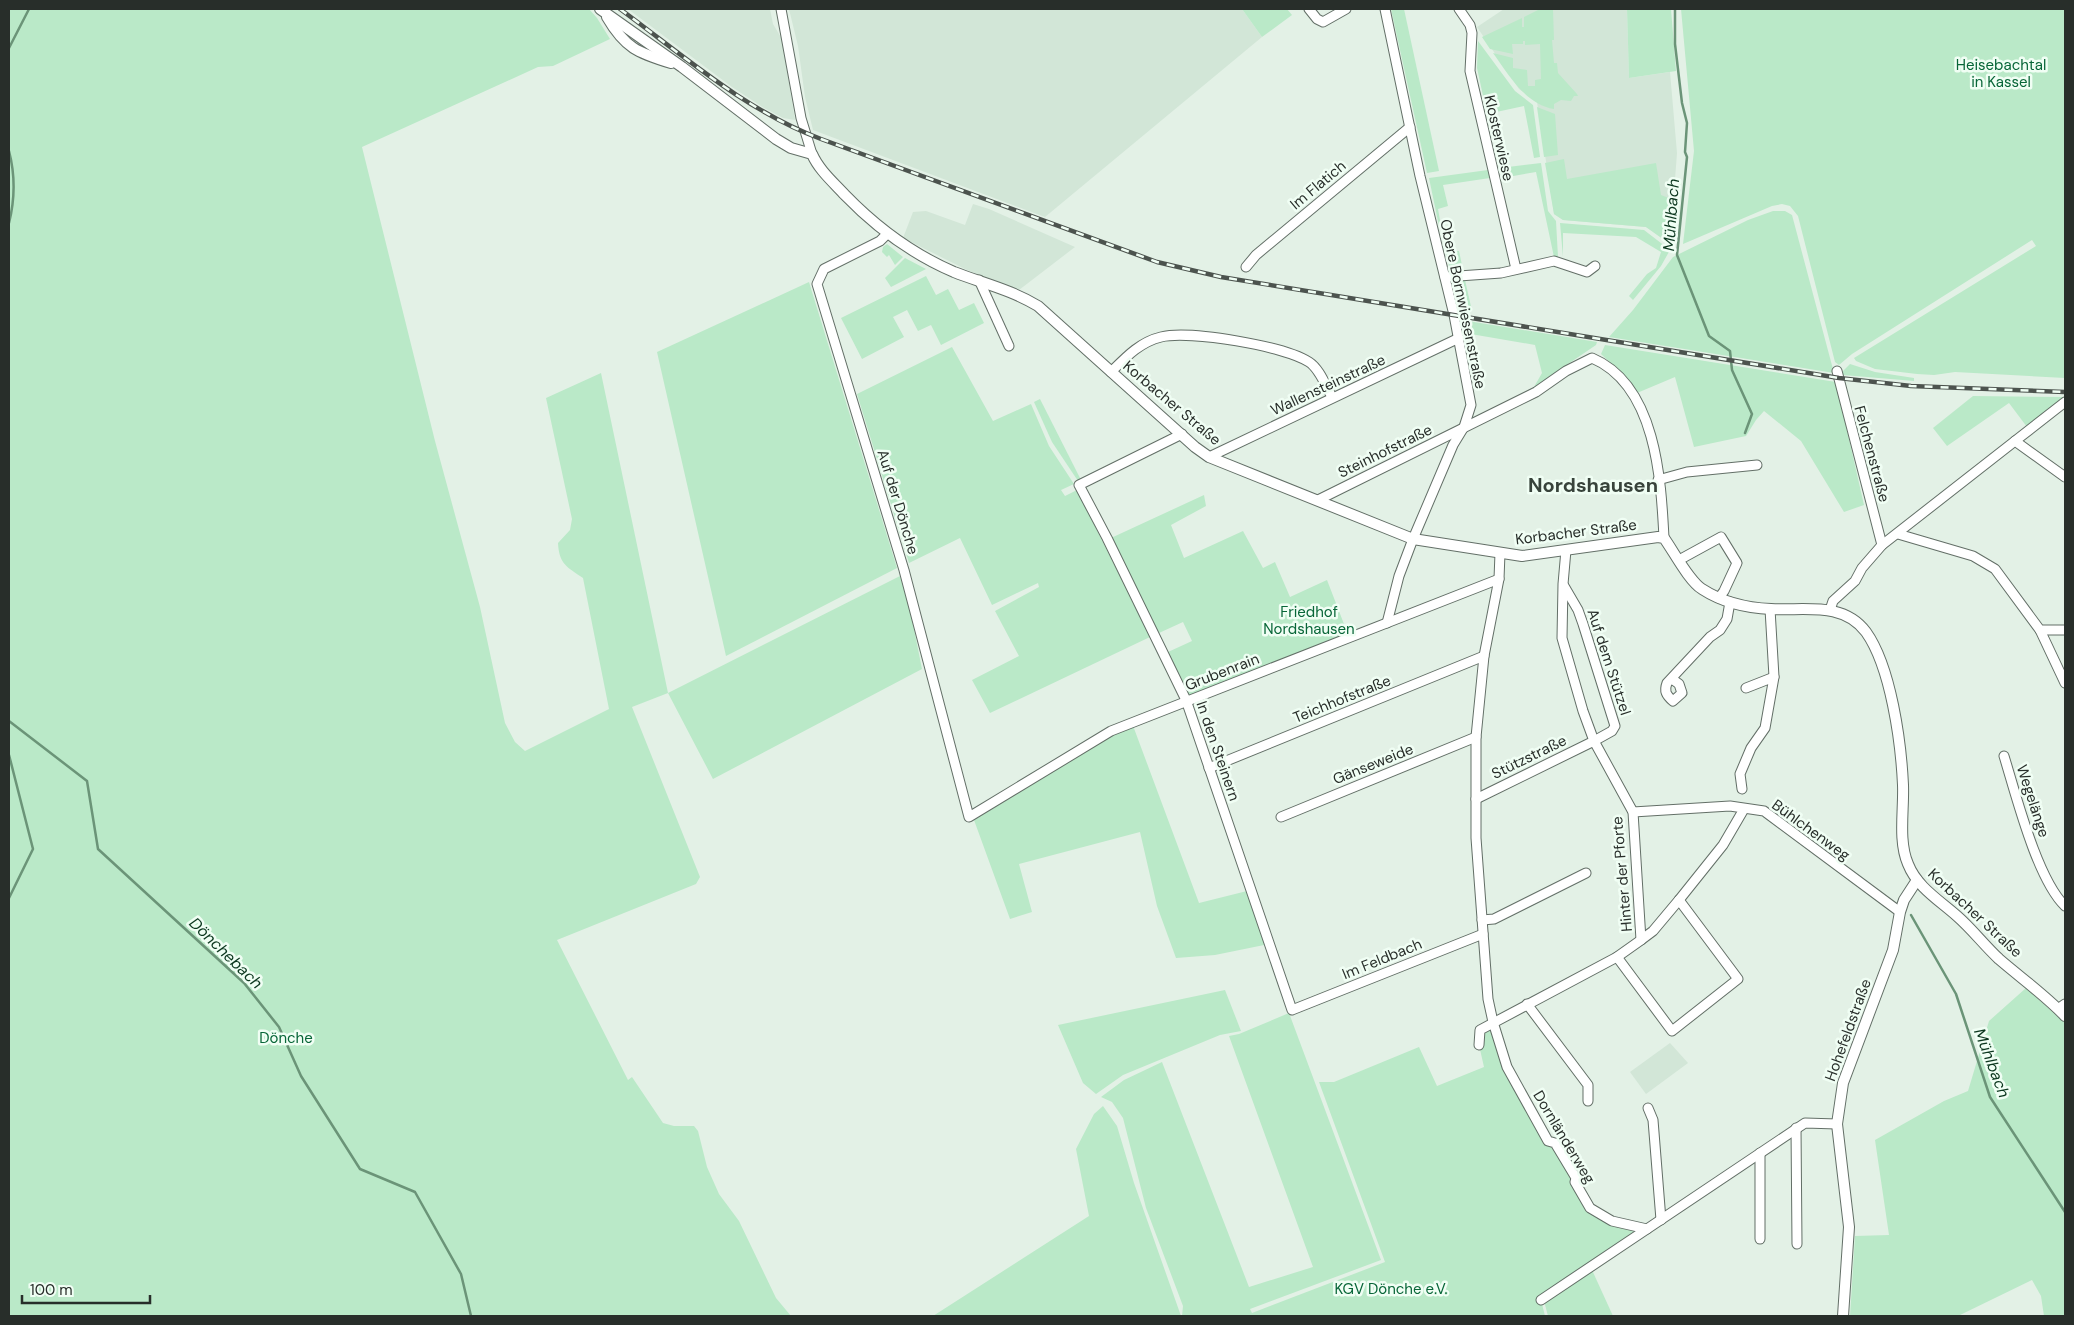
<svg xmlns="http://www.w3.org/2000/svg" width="2074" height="1325" font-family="'DM Sans',sans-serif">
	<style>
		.built { fill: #d2e6d7 }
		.green { fill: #bae9c8 }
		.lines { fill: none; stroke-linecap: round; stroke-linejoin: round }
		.stream { stroke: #6b9478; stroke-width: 2.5 }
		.minor-casing { stroke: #636f67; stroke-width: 11 }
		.tertiary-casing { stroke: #636f67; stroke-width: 12 }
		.minor { stroke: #fff; stroke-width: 9 }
		.tertiary { stroke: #fff; stroke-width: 10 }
		.rail-casing { stroke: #4c534e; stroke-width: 4.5 }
		.rail { stroke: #f0fef4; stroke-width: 2.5; stroke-dasharray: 8; stroke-linecap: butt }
		.labels { text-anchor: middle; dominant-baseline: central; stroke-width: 5; stroke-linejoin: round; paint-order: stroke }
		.park-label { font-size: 15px; fill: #086638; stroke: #f0fef4 }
		.street-label { font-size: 15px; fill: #282e2a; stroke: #f0fef4 }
		.water-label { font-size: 16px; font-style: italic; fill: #0b371e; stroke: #f0fef4 }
		.district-label { font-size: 20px; font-weight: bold; fill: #38433b; stroke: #f0fef4 }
	</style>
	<rect width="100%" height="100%" fill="#e3f1e6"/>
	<g class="built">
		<polygon points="628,9 770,9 773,24 782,39 795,120 783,118 764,108 732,87"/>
		<polygon points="789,9 1242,9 1262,37 1045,217 813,130 805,97 798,46"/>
		<polygon points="1504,9 1627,9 1629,78 1670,72 1677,153 1670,244 1646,227 1563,220 1554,214 1537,102 1519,89 1477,27"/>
		<polygon points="973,204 989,209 1075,247 1019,290 967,270 903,238 913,212 926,211 965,225"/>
		<polygon points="1670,1043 1688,1063 1646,1094 1630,1072"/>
	</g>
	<g class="green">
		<path d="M9,9H589L597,18L610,39L553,66L538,67L362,147L435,441L480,607L505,723L515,742L525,751L609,709L583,578C567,567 559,564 558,543L570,530L572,519L546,398L601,373L668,693L900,576L911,614L922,669L713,779L668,693L632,707L700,877L696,884L557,940L628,1080L632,1077L663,1123L674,1126H694L698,1131L707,1167L719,1194L739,1221L776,1298L791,1316H9Z"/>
		<polygon points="1242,9 1287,9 1292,15 1262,37"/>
		<polygon points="1391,9 1404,9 1439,171 1427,173"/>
		<path d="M1540,9H1553L1554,40H1552L1554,63H1557L1558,73L1577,94L1578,96H1574L1571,101L1561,100L1554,104V109C1525,104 1509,75 1493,53L1513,58V68L1527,70L1528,86H1535V80L1541,79L1540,44L1525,45V41H1523V44H1512L1513,54L1490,49L1482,37L1522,18V27H1524V17Z"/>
		<polygon points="1627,9 1671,9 1676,71 1629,78"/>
		<polygon points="1681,9 2065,9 2065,378 1955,372 1934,375 1917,374 1875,369 1856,361 1854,358 2036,246 2032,240 1852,354 1839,365 1835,362 1798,216 1790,206 1782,204 1772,206 1683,244 1694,151"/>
		<polygon points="1478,41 1515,91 1533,105 1540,157 1534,158 1524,106 1487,114 1477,68"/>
		<polygon points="1537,107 1555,114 1558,155 1544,157"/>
		<polygon points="1564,159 1567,179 1656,163 1661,195 1674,200 1670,244 1646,227 1563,220 1554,214 1545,163"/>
		<polygon points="1541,163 1548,211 1556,221 1558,257 1554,257 1536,172 1502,178 1500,168"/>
		<polygon points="1488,170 1490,178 1443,185 1448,206 1438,209 1441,226 1439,226 1429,178"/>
		<polygon points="1773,211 1785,211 1792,215 1834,373 1609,337 1633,310 1673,257 1748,220"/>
		<polygon points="1560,223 1644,230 1670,250 1661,266 1633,300 1629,296 1647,274 1656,268 1661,252 1636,237 1563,233 1563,257"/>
		<polygon points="887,244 903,257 895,265 889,255 887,257 882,252 883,247"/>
		<polygon points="1459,251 1463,270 1450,270 1446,252"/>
		<polygon points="905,258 926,269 891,287 885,278"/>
		<polygon points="926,276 936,295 948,289 959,310 974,303 984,323 941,345 931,325 918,331 907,310 893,317 904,337 862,359 841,318"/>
		<polygon points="1454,280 1465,280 1472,311 1459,311 1452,282"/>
		<polygon points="809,282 897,568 726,656 657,352"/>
		<polygon points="1462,320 1597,342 1596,345 1534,387 1542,373 1535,345 1465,333"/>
		<polygon points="1605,345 1836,382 1864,505 1844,512 1801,441 1764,411 1756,420 1746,436 1694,447 1675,377 1637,393 1620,372 1601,354"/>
		<polygon points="952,347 993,421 1031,404 1049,446 1074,484 1061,490 1065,496 1077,490 1150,637 990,713 972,680 1019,656 995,611 1039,587 1038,583 992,605 960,538 909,563 857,394"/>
		<polygon points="1850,364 1875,372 1914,378 1914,381 1843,375 1843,371"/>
		<polygon points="1973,396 2065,397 2027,427 2009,403 1947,446 1933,428"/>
		<polygon points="1040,399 1081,480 1078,481 1052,442 1034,402"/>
		<polygon points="1204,495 1206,506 1171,525 1184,558 1243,531 1263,568 1275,562 1290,597 1327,580 1349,637 1186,700 1168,652 1192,641 1183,622 1159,633 1111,538"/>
		<polygon points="1132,723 1199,903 1251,890 1269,944 1215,955 1176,958 1157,906 1140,832 1019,864 1032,912 1010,919 974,820"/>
		<polygon points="2026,988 2057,1016 2065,1010 2065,1316 2044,1316 2041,1296 2032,1280 1958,1316 1850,1316 1855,1236 1889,1235 1875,1140 1944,1101 1968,1091 1989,1021"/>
		<polygon points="1225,990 1241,1031 1220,1035 1123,1075 1096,1094 1083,1083 1058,1025"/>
		<polygon points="1289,1013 1381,1260 1250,1309 1252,1313 1385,1262 1319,1082 1334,1082 1419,1047 1437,1086 1484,1067 1479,1045 1480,1030 1493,1022 1507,1067 1548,1141 1555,1143 1590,1208 1612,1221 1647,1229 1541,1300 1545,1316 1182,1316 1183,1306 1146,1208 1123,1118 1112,1102 1101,1097 1124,1080 1162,1062 1249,1287 1313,1267 1229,1036 1239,1034"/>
		<polygon points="1103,1106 1117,1126 1134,1183 1181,1316 933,1316 1089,1216 1076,1149 1094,1114"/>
		<polygon points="1592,1270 1613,1316 1548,1316 1544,1301"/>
	</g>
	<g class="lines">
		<g class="stream">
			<polyline points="1675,9 1675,44 1682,103 1687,123 1685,152 1687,157 1677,255 1709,336 1730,351 1732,370 1752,414 1745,433"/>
			<polyline points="9,48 29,9"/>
			<path d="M9,151C15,174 15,199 9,223"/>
			<polyline points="9,721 87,781 98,849 244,983 279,1027 301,1076 360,1169 415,1192 461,1274 471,1316"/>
			<polyline points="9,755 33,849 9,898"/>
			<polyline points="1911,915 1956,994 1990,1097 2065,1212"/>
		</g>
		<g class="minor-casing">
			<g id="minor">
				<polyline points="781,9 801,118 812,154"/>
				<polyline points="1309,9 1317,19 1323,22 1346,9"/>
				<polyline points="1385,9 1420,176 1454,315 1471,405 1464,427 1453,445 1413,539 1399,576 1387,623"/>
				<polyline points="1459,9 1470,25 1472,33 1470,71 1516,269"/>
				<polyline points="887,234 880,241 824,269 817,284 904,570 969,817 1111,731 1499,579"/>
				<polyline points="1246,267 1256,255 1410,127"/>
				<polyline points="1445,277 1501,273 1554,261 1587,272 1595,266"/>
				<polyline points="979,280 1009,346"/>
				<polyline points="1837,371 1882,545"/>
				<path d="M1111,372C1126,357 1140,342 1161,337C1189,330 1285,346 1309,362C1320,369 1326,387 1332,397"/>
				<polyline points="1182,434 1079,485 1107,538 1186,700 1292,1010 1483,934"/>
				<polyline points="2015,441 2065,402"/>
				<polyline points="1209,457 1459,338"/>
				<polyline points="1658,480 1687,472 1757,465"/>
				<path d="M1318,500L1536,392L1566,371L1592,358C1656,385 1661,479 1664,538"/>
				<polyline points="1898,534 1973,556 1995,569 2040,630 2065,630"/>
				<polyline points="1566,550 1563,584 1562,638 1583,711 1594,741 1633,812 1641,940"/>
				<polyline points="1500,553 1499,579 1484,656 1476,737 1476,838 1488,999 1493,1022 1507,1067 1548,1141 1555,1143 1576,1178 1575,1182 1590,1208 1612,1221 1647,1229 1805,1123 1837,1124"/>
				<polyline points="1679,560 1721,537 1737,563 1724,591 1719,598"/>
				<polyline points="1830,610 1833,601 1855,581 1862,568 1882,545 2015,441 2065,477"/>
				<polyline points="2040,630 2065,683"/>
				<path d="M1672,679L1679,684L1682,693L1673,701C1666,695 1664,691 1667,683L1710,637L1720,630L1727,619L1730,602"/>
				<polyline points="1746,688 1774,677"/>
				<path d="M2004,756C2016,795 2037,879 2065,906"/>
				<polyline points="1209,768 1484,656"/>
				<polyline points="1742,789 1740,774 1751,748 1765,728 1774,677 1770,609"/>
				<polyline points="1476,799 1594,741 1612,731 1615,726 1583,624 1578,610 1564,586"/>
				<polyline points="1633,812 1730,806 1764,811 1900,912"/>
				<polyline points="1281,817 1476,737"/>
				<polyline points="1482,920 1494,919 1586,873"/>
				<polyline points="1617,957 1672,1031 1738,979 1679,900"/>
				<polyline points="1527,1004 1588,1085 1588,1101"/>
				<polyline points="2058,1009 2065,1004"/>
				<polyline points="1479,1045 1480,1030 1617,957 1641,940 1653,931 1679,900 1723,845 1744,809"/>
				<polyline points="1648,1108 1653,1120 1661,1220"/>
				<polyline points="1796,1128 1797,1244"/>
				<polyline points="1760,1153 1760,1239"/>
				<polyline points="1541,1300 1647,1229"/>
			</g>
		</g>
		<g class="tertiary-casing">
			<g id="tertiary">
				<path d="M600,9L682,67L776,139L791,148L812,154C819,170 833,182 845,195C877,228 912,254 954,272C982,283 1012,290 1038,306L1195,447L1209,457L1413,539L1522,556L1658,537L1664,538C1674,552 1689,581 1702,589C1722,602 1747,608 1771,609C1804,611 1843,601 1866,632C1891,667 1901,742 1903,785C1904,810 1898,841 1908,864C1917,887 1939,900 1957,916C1972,929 1984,945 1999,959C2021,978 2045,995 2065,1016"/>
				<path d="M607,17C625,48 638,53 671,63"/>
				<polyline points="1843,1316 1849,1227 1837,1124 1843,1083 1893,950 1900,912 1904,900 1917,880"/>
			</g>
		</g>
		<use href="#minor" class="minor"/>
		<use href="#tertiary" class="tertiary"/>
		<g class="rail-casing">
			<path id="rail" d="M620,9C684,56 746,111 821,139L1157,262L1221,277L1839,378L1911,386L2065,392"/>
		</g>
		<use href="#rail" class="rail"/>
	</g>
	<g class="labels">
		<g class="park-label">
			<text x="2001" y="65">Heisebachtal<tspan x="2001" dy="17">in Kassel</tspan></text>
			<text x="1309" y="612">Friedhof<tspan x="1309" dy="17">Nordshausen</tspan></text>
			<text x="286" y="1038">Dönche</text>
			<text x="1391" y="1289">KGV Dönche e.V.</text>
		</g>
		<g class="street-label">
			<text transform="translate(1499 138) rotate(77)">Klosterwiese</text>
			<text transform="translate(1318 185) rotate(-40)">Im Flatich</text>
			<text transform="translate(1463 304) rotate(78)">Obere Bornwiesenstraße</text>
			<text transform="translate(1328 385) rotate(-25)">Wallensteinstraße</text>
			<text transform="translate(1172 403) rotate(40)">Korbacher Straße</text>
			<text transform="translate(1385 451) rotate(-26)">Steinhofstraße</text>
			<text transform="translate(1872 454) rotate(75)">Felchenstraße</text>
			<text transform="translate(898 502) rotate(73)">Auf der Dönche</text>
			<text transform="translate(1576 532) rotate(-7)">Korbacher Straße</text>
			<text transform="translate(1609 662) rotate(72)">Auf dem Stützel</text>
			<text transform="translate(1222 672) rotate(-21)">Grubenrain</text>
			<text transform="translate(1342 699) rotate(-22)">Teichhofstraße</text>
			<text transform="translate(1218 751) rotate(71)">In den Steinern</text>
			<text transform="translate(1529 757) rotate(-26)">Stützstraße</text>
			<text transform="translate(1373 764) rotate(-22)">Gänseweide</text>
			<text transform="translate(2033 801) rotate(72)">Wegelänge</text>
			<text transform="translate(1811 830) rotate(36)">Bühlchenweg</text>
			<text transform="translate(1622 874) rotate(-95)">Hinter der Pforte</text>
			<text transform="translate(1975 913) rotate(43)">Korbacher Straße</text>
			<text transform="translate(1382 959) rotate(-22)">Im Feldbach</text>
			<text transform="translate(1848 1030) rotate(-70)">Hohefeldstraße</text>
			<text transform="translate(1564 1137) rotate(59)">Dornländerweg</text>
		</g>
		<g class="water-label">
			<text transform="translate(1671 215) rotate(-86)">Mühlbach</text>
			<text transform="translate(226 953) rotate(44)">Dönchebach</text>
			<text transform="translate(1992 1063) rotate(69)">Mühlbach</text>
		</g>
		<g class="district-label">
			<text x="1593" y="485">Nordshausen</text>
		</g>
	</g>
	<rect width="2074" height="1325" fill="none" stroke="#282e2a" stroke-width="20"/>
	<path d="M22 1295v8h128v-8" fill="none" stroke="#282e2a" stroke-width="2.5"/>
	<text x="30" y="1295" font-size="15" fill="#282e2a" stroke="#f0fef4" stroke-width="4" paint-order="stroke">100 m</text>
</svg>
